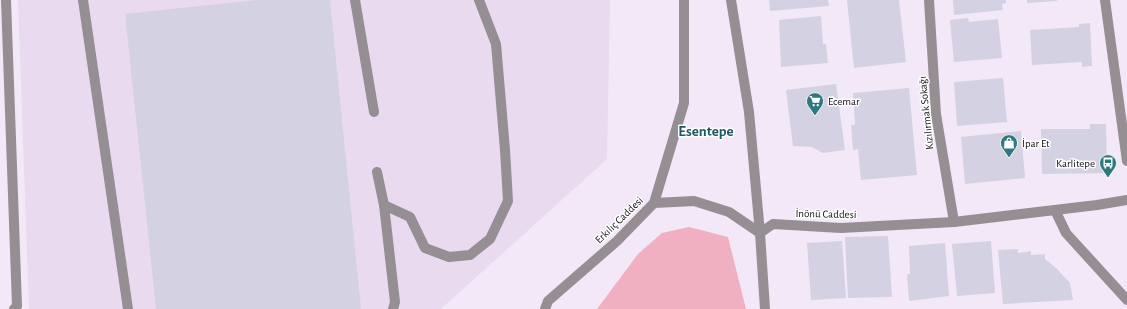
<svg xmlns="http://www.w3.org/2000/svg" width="1127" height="309" font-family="'Alegreya Sans',sans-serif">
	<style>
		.built { fill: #e9daef }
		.green { fill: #f0b0c2 }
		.building { fill: #d4d1e2 }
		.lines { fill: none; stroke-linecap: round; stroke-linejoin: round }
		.minor { stroke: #958e93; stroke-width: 10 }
		.labels { text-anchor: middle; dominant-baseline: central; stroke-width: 3; stroke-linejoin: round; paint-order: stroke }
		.poi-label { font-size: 11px; fill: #151116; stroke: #fff; text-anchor: start }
		.street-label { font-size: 11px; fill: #151116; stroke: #fff }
		.district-label { font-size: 15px; font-weight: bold; fill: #205a60; stroke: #fff }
	</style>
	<rect width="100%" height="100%" fill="#f2e8f7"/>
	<polygon class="built" points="18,0 610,0 607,159 441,309 29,309"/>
	<polygon class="green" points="689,227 728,237 746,309 597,309 638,254 662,233"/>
	<g class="building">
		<polygon points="256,0 330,0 361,309 156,309 125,14"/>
		<polygon points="769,0 828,0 829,6 770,11"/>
		<polygon points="847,0 899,0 906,62 854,68"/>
		<polygon points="953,0 1006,0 1006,3 1002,4 1003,10 954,15"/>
		<polygon points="1027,0 1057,0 1057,1 1027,3"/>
		<polygon points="821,16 823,44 826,44 828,63 781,67 779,20"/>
		<polygon points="968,18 969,22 998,19 1002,58 954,62 950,20"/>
		<polygon points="1090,23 1092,66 1082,67 1082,62 1032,65 1030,30 1079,27 1079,24"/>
		<polygon points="1003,78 1007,122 957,126 954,82"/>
		<polygon points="836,84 845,150 823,153 812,147 793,146 786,90"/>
		<polygon points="909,88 917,175 861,180 858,149 853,150 851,125 855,125 853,93"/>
		<polygon points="1090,124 1106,124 1107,173 1042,174 1041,129 1090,129"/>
		<polygon points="1021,131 1025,178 965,184 961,137"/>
		<polygon points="888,236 892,297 848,298 845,237"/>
		<polygon points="842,241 846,298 811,300 807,243"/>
		<polygon points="991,241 995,293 957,296 952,244"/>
		<polygon points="945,243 949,296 909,301 907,274 910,274 909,246"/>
		<polygon points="1018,249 1018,253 1031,251 1031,255 1045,254 1045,259 1056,268 1070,283 1073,300 1003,304 998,250"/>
	</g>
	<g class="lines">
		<g class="minor">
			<polyline points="6,0 17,306 14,309"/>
			<polyline points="83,0 128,309"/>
			<polyline points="355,0 374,112"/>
			<polyline points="731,0 749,112 760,233 765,309"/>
			<polyline points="929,0 936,114 954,222"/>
			<polyline points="1105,0 1127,161"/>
			<polyline points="377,172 384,205 395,302 393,309"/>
			<polyline points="654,203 684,103 684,0"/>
			<polyline points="384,205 410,217 425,248 449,257 470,255 490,239 508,201 505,150 496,44 479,0"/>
			<polyline points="1055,210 1066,233 1127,300"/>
			<polyline points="760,233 773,224 841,228 954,222 1097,205 1127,200"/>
			<polyline points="545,309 548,301 617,241 654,203 694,201 729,212 760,233"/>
		</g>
	</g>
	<defs>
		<g id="supermarket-pin" transform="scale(0.9)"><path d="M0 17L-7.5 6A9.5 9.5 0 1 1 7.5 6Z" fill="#307880" stroke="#fff"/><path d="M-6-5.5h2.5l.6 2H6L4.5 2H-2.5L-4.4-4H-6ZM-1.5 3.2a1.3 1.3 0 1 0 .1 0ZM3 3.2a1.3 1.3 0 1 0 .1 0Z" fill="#fff"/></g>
		<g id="shop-pin" transform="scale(0.9)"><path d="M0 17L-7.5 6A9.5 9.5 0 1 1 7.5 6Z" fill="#307880" stroke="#fff"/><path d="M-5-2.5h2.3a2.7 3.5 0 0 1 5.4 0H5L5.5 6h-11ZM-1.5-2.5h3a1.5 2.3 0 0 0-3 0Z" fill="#fff"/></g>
		<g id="bus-pin" transform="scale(0.9)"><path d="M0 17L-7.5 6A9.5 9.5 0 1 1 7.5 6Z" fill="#307880" stroke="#fff"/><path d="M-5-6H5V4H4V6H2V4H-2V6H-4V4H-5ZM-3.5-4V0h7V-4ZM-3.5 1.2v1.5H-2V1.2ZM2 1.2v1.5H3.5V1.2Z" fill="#fff"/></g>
	</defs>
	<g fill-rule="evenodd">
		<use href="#supermarket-pin" x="815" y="101"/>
		<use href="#shop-pin" x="1009" y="143"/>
		<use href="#bus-pin" x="1108" y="163"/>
	</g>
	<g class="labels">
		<g class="poi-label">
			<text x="828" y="101">Ecemar</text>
			<text x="1022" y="143">İpar Et</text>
			<text x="1095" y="163" text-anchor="end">Karlitepe</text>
		</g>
		<g class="street-label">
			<text transform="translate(926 113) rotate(-96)">Kızılırmak Sokağı</text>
			<text transform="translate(826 214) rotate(1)">İnönü Caddesi</text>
			<text transform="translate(619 220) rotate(-44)">Erkılıç Caddesi</text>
		</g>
		<g class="district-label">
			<text x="706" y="131">Esentepe</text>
		</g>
	</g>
</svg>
